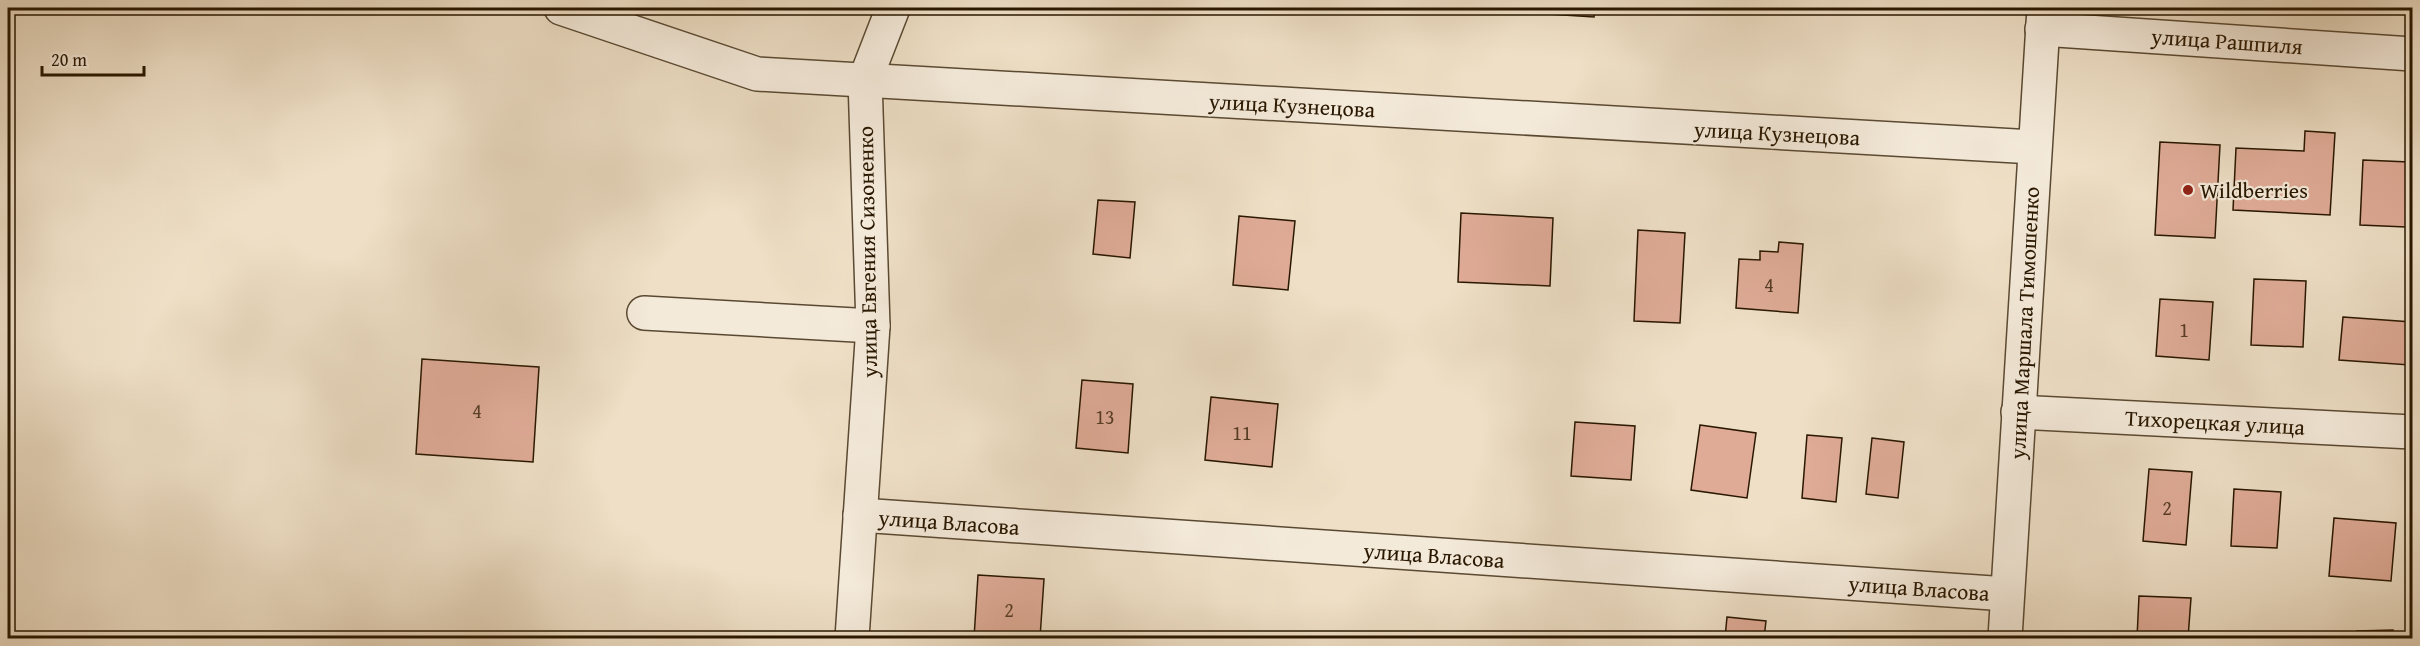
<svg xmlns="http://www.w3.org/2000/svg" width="2420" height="646" font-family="'Gentium Book Plus',serif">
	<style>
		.building { fill: #dfab97; stroke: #291700; stroke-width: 1.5 }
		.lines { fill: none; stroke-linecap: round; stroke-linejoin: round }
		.minor-casing { stroke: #5a4932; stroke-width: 36 }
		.minor { stroke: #f4eada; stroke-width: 33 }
		.poi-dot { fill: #8f2418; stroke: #f4eada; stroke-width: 2 }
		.labels { text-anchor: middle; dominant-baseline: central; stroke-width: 4.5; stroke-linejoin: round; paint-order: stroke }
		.number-label { font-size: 20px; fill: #563c26 }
		.street-label { font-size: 22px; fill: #291700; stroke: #f4eada }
		.poi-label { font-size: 22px; fill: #291700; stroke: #f4eada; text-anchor: start }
	</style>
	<rect width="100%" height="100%" fill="#eedfc6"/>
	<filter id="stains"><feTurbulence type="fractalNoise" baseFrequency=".00333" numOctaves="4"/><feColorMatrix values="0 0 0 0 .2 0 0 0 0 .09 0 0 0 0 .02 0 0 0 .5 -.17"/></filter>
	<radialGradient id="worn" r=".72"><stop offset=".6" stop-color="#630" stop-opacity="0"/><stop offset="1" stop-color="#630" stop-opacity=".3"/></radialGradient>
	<g class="building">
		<polygon points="1503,8 1595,8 1594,17 1503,11"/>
		<polygon points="1648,8 1730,8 1730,13 1648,14"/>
		<polygon points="2305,131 2335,133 2330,215 2233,210 2236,148 2304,151"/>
		<polygon points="2160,142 2220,145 2215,238 2155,235"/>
		<polygon points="2363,160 2409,162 2406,227 2360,225"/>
		<polygon points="1098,200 1135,202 1130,258 1093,254"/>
		<polygon points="1461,213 1553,218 1550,286 1458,282"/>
		<polygon points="1239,216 1295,221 1288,290 1233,285"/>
		<polygon points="1638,230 1685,233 1680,323 1634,321"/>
		<polygon points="1779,242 1803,244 1798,313 1736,308 1739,259 1760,260 1760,251 1778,252"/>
		<polygon points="2254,279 2306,281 2303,347 2251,345"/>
		<polygon points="2160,299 2213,302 2209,360 2156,356"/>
		<polygon points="2343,317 2412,322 2410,365 2339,360"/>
		<polygon points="422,359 539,367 533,462 416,454"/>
		<polygon points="1082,380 1133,384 1128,453 1076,448"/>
		<polygon points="1211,397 1278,404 1272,467 1205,460"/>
		<polygon points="1575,422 1635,426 1631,480 1571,476"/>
		<polygon points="1700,425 1756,433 1747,498 1691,490"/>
		<polygon points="1807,435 1842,438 1836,502 1802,498"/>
		<polygon points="1872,438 1904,442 1898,498 1866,494"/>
		<polygon points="2149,469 2192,472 2186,545 2143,541"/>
		<polygon points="2234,489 2281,492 2277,548 2231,546"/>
		<polygon points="2334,518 2396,523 2391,581 2329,576"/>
		<polygon points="978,575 1044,579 1040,638 974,638"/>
		<polygon points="2139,596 2191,598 2188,638 2137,638"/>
		<polygon points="1727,617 1766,621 1764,638 1725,638"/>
		<polygon points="2393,630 2393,638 2358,638 2357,631"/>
	</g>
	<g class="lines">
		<g class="minor-casing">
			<g id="minor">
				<polyline points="561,8 757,74 2034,147"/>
				<polyline points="2042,29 2412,54"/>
				<polyline points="644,313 873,326"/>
				<polyline points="2018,412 2412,432"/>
				<polyline points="860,515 2007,594"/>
				<polyline points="852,638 873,326 865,80 893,8"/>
				<polyline points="2005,638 2044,8"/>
			</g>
		</g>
		<use href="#minor" class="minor"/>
	</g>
	<circle class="poi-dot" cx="2188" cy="190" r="6"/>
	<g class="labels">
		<g class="number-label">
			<text x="1769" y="284">4</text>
			<text x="2184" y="329">1</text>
			<text x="477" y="410">4</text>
			<text x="1105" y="416">13</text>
			<text x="1242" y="432">11</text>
			<text x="2167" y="507">2</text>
			<text x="1009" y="609">2</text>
		</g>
		<g class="street-label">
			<text transform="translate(2227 41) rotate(4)">улица Рашпиля</text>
			<text transform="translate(1292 105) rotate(3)">улица Кузнецова</text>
			<text transform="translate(1777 133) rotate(3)">улица Кузнецова</text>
			<text transform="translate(867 252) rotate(-91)">улица Евгения Сизоненко</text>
			<text transform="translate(2024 323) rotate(-87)">улица Маршала Тимошенко</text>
			<text transform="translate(2215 422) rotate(3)">Тихорецкая улица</text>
			<text transform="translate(949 522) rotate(4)">улица Власова</text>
			<text transform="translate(1434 555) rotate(4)">улица Власова</text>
			<text transform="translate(1919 588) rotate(4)">улица Власова</text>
		</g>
		<g class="poi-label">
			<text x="2200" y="190">Wildberries</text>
		</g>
	</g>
	<rect width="2420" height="646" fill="none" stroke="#eedfc6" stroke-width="30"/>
	<rect x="9" y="9" width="2402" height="628" fill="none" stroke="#291700" stroke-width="3"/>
	<rect x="15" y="15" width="2390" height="616" fill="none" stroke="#291700" stroke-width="1.5"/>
	<path d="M42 66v9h102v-9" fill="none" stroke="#291700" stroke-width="3"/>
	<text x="51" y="66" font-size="18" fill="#291700" stroke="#f4eada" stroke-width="4.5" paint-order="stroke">20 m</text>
	<rect width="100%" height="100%" filter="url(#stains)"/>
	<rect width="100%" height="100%" fill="url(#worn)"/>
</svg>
